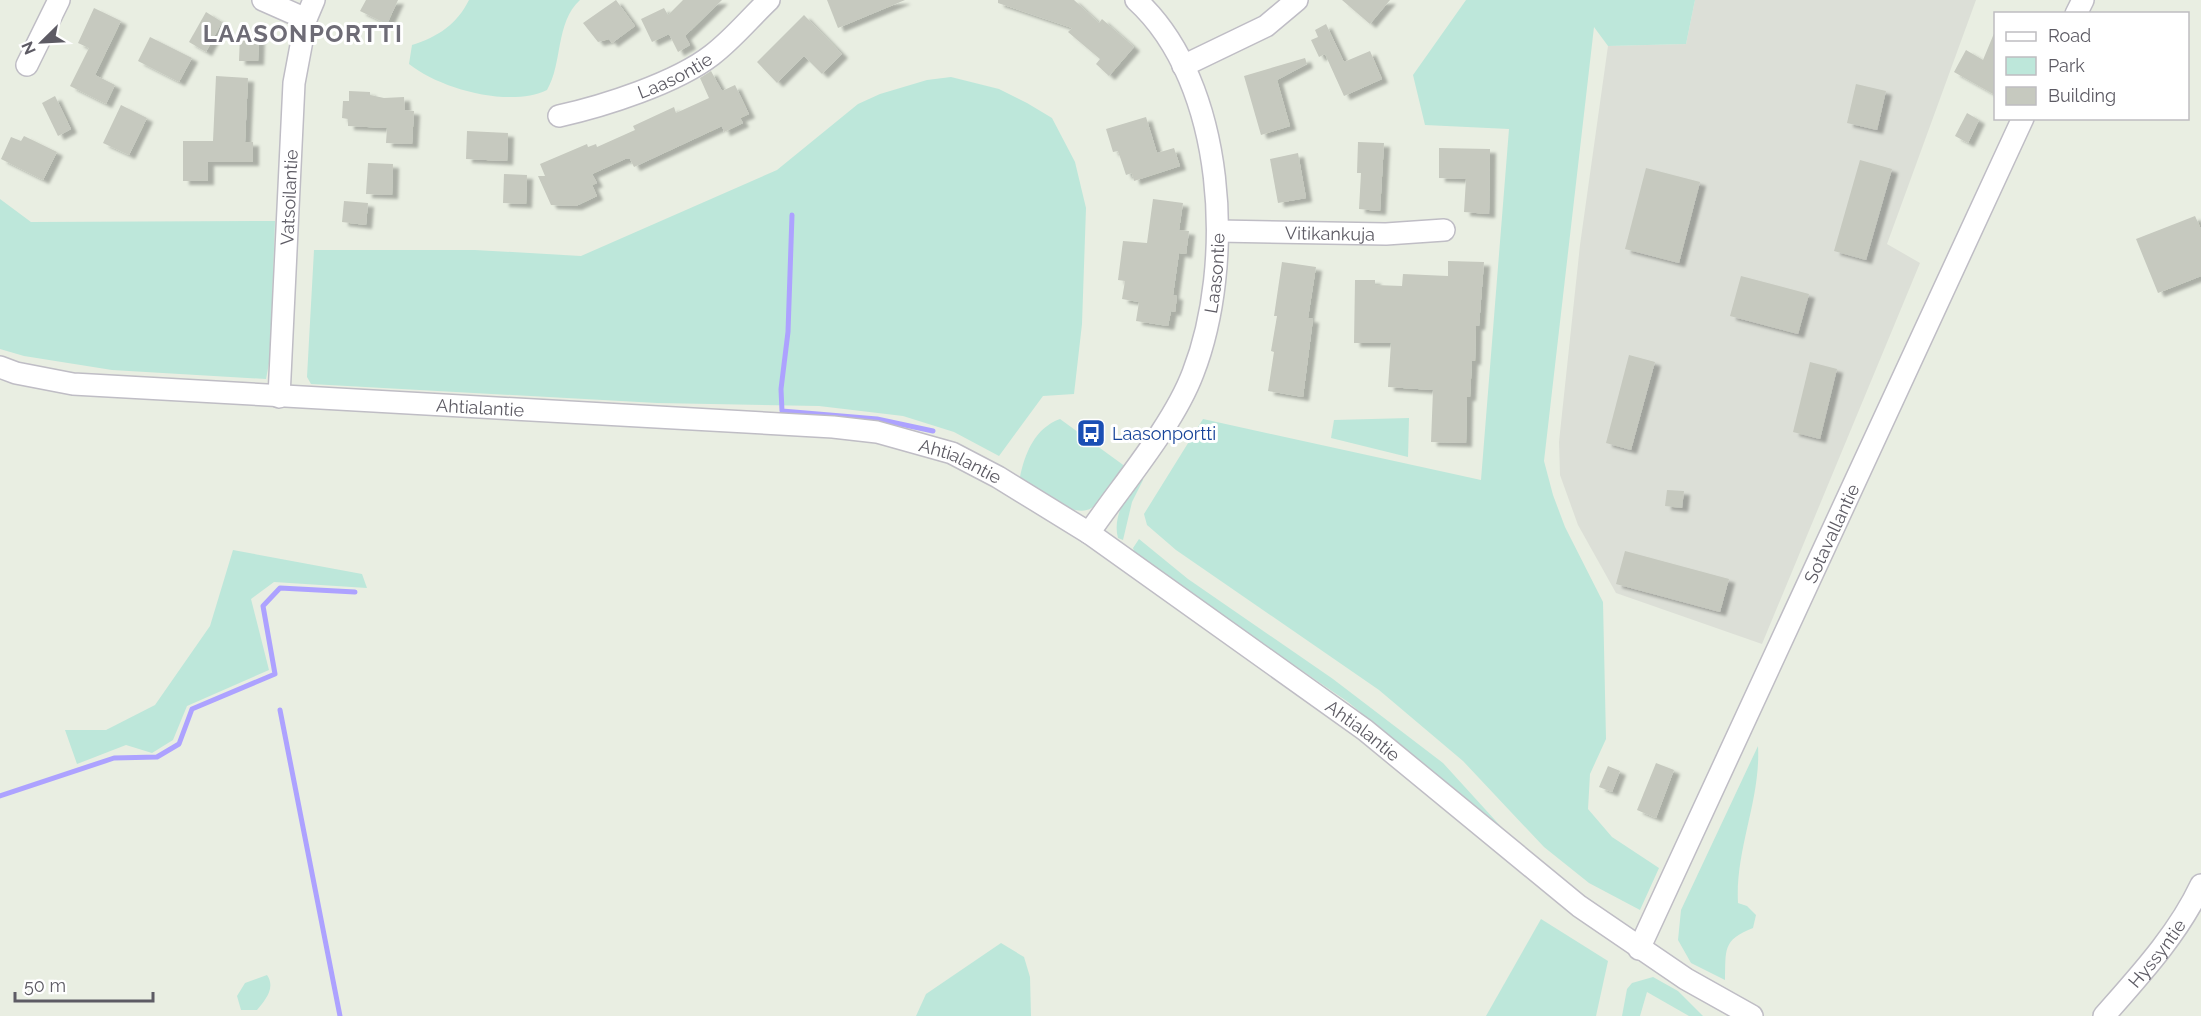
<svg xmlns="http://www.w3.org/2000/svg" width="2201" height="1016" font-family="Raleway,sans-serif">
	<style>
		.industrial { fill: #dcdfd7 }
		.green { fill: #bde7da }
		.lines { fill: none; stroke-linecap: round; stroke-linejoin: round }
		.stream { stroke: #ada2ff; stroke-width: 5 }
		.building { fill: #c6c9bf; filter: url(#shadow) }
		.minor-casing { stroke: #bfbdc5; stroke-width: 24 }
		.minor { stroke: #fff; stroke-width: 21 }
		.labels { text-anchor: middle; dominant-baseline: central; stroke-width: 6; stroke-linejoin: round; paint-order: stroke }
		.street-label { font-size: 18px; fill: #5d5b64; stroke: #fff }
		.transit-label { font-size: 18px; fill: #164399; stroke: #fff; text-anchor: start }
		.district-label { font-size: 24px; font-weight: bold; letter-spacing: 1.5px; fill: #6e6c76; stroke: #fff }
	</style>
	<defs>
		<filter id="shadow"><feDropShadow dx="6" dy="4" stdDeviation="1.5" flood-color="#0004"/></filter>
	</defs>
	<rect width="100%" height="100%" fill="#e9eee2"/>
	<polygon class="industrial" points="1695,0 1976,0 1887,244 1920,263 1762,644 1616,593 1578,525 1560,475 1559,442 1580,245 1608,46 1686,44"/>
	<g class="green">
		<path d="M469,0H580C555,23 563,63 547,90C510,108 440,89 409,64L412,45C438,37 457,24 469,0Z"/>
		<polygon points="1466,0 1695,0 1686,44 1608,46 1594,27 1544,461 1553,495 1565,527 1603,602 1606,739 1590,774 1588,809 1612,837 1659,868 1640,910 1589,883 1544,847 1463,761 1379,690 1176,550 1147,525 1144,514 1203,419 1481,480 1509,129 1425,125 1413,75"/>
		<polygon points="951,77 999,89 1027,103 1052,118 1075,162 1086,208 1082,324 1074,394 1043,396 999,456 954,432 903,416 819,406 657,403 311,384 307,377 314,250 475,250 581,256 777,170 858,104 880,94 927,80"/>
		<polygon points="0,199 31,222 275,221 270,358 266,379 112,370 24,356 0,349"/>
		<polygon points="1409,418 1408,457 1331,438 1334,420"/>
		<path d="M1060,419L1126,467C1116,480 1105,497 1093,507C1074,522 1037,488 1020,477C1025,453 1035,428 1060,419Z"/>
		<path d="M1141,477L1143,480L1132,502L1123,540L1118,538C1112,516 1127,493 1141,477Z"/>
		<polygon points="1139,539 1188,579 1333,679 1443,763 1515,842 1512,842 1461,796 1348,702 1136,557 1133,548"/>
		<polygon points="233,550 362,574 367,588 274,582 251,599 269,670 187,706 173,740 152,753 126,745 77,764 65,730 106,730 155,705 210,626"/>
		<path d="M1758,746C1761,799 1735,850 1738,903L1747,906L1756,915L1753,928C1722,940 1726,950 1725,980L1691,963L1678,940L1681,910Z"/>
		<polygon points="1541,919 1608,961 1596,1016 1486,1016"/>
		<polygon points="1001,943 1024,957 1030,977 1031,1016 916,1016 926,994"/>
		<path d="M267,975C276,988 265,1000 257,1010H241L237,996L245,983Z"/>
		<polygon points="1653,977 1678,991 1703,1016 1689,1016 1647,992 1640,1016 1622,1016 1627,989 1632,983"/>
	</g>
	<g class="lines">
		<g class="stream">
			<polyline points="792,215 788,332 781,389 782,411 877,419 933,431"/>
			<polyline points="280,710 340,1016"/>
			<polyline points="0,796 114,758 157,757 179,744 192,709 275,674 263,606 280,588 355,592"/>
		</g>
	</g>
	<g class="building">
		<polygon points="366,0 398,0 387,24 360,11"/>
		<polygon points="616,0 635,26 612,43 609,39 598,42 583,23"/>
		<polygon points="683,0 722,0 685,36 690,45 678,52 669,34 652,42 641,19 664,8 668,15"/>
		<polygon points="827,0 905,0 838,28"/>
		<polygon points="998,0 1074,0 1099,23 1102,19 1134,47 1109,76 1096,64 1100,59 1068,32 1072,28 998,3"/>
		<polygon points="1342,0 1390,0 1370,24"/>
		<polygon points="94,8 121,21 95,75 115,85 106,104 70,86 89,48 78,43"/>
		<polygon points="206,12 222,22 206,52 189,42"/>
		<polygon points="804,15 842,54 822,74 804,56 777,83 757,62"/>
		<polygon points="1326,24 1344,62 1370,51 1382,79 1344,96 1325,54 1319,57 1311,40 1318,37 1315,30"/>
		<polygon points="1995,31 1995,95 1954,72 1966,50 1983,60"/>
		<polygon points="240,35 259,35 258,61 239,61"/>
		<polygon points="150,37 192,58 179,82 138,61"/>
		<polygon points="1305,58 1307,64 1277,80 1290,126 1261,135 1244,76"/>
		<polygon points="711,71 722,91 735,85 749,114 740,118 743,123 724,132 722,126 634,167 630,159 625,159 592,174 597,183 592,185 597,196 576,206 551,205 538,176 545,176 540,164 587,144 588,147 596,144 597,147 635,130 633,126 674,107 676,113 709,98 700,78"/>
		<polygon points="216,76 248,78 245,142 253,142 253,162 208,162 208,181 183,181 183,141 213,141"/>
		<polygon points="1856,84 1886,91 1877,130 1847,123"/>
		<polygon points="349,91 370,92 370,95 384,98 404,97 405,110 414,111 412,144 386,143 387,128 348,126 348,119 342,118 343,101 349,101"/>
		<polygon points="55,96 71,129 58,136 42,103"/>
		<polygon points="121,105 147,118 129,155 103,143"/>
		<polygon points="1967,113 1979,120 1968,143 1955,136"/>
		<polygon points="1146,117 1157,153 1174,148 1180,166 1134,181 1132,173 1126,175 1118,151 1113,152 1106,129"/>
		<polygon points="467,131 508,133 507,161 466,159"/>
		<polygon points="24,136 57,152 43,180 1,159 11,137 21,141"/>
		<polygon points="1358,142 1384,143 1380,211 1359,209 1361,173 1357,173"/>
		<polygon points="1439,148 1490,149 1489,214 1464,212 1466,179 1439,178"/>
		<polygon points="1298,153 1306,198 1278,203 1270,159"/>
		<polygon points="1860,160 1892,169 1866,260 1834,251"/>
		<polygon points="368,163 393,164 392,195 366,194"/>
		<polygon points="1646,168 1700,182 1679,263 1625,249"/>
		<polygon points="504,174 527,175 526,204 503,203"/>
		<polygon points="1153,199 1183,203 1179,230 1189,231 1186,254 1179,253 1173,295 1177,296 1175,312 1171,311 1168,326 1136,321 1139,302 1122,299 1125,281 1118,280 1123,241 1147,243"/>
		<polygon points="344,201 368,203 366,225 342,222"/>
		<polygon points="2195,216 2201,229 2201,276 2158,293 2136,239"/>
		<polygon points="1448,261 1484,262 1479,326 1476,326 1475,361 1472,361 1470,397 1467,397 1466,443 1431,442 1433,390 1388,387 1391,343 1354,343 1355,280 1375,280 1375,285 1402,286 1403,274 1448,276"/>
		<polygon points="1282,262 1316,267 1308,318 1313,319 1303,397 1268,391 1274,352 1271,351 1277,316 1274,316"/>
		<polygon points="1741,276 1809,294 1798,334 1730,316"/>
		<polygon points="1629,355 1655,362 1631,450 1606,443"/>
		<polygon points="1810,362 1837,369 1820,439 1793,432"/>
		<polygon points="1667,490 1684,491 1682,508 1665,506"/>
		<polygon points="1625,551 1729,579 1720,612 1616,584"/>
		<polygon points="1656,763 1674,770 1656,818 1637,810"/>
		<polygon points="1608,766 1620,771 1612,792 1599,787"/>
	</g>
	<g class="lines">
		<g class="minor-casing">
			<g id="minor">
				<polyline points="263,0 306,19"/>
				<polyline points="2076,14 2083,0"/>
				<polyline points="27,65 59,0"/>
				<polyline points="1183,66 1266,26 1297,0"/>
				<path id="s1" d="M559,116C604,106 676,83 712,55C733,39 750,18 769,0"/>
				<path id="s2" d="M1218,231L1386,234L1444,230"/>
				<path id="s3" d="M0,367L16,373L73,384L833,427L877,432L952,453L998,477L1089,533L1365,730L1579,906L1686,979L1752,1016"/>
				<path id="s4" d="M279,397L294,83L306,19L314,0"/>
				<path id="s5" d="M1089,533C1121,486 1173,426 1193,373C1235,265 1227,83 1136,0"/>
				<path id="s6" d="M1639,949L2023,118"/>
				<path id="s7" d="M2104,1016C2140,975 2178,934 2201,885"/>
			</g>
		</g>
		<use href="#minor" class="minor"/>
	</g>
	<defs>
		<g id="bus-square" transform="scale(1.5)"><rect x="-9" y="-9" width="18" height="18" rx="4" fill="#1a4fb4" stroke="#fff"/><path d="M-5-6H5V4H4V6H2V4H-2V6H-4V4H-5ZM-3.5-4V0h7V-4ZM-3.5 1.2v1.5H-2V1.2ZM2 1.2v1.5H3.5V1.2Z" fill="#fff"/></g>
	</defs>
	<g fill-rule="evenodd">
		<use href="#bus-square" x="1091" y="433"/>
	</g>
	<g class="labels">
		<g class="street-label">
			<text stroke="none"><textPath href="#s1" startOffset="123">Laasontie</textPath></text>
			<text stroke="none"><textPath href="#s4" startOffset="200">Vatsoilantie</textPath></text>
			<text stroke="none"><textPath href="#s2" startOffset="112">Vitikankuja</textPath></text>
			<text stroke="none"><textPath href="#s5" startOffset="294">Laasontie</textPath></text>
			<text stroke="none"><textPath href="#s3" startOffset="483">Ahtialantie</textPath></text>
			<text stroke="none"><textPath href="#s3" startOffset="969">Ahtialantie</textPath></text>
			<text stroke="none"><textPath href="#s6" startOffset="458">Sotavallantie</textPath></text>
			<text stroke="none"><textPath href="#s3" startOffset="1455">Ahtialantie</textPath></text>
			<text stroke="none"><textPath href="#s7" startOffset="82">Hyssyntie</textPath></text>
		</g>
		<g class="transit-label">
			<text x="1112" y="433">Laasonportti</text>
		</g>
		<g class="district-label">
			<text x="303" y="33">LAASONPORTTI</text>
		</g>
	</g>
	<rect x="1994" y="12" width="195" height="108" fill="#ffffff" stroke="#bebdc1" stroke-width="1.5"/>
	<rect x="2006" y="32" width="30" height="9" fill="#ffffff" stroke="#bebdc1" stroke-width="1.5"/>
	<text x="2048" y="42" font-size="18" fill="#5d5b64">Road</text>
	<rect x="2006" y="57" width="30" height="18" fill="#bde7da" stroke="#bebdc1" stroke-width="1.5"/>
	<text x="2048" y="72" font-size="18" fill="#5d5b64">Park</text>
	<rect x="2006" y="87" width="30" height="18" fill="#c6c9bf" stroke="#bebdc1" stroke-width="1.5"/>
	<text x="2048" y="102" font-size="18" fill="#5d5b64">Building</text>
	<g transform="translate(42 42) rotate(246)" stroke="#ffffff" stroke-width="4.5" paint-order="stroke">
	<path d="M0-4.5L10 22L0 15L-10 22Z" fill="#5d5b64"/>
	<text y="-9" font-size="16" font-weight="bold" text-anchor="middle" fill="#5d5b64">N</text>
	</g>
	<path d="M15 992v9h138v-9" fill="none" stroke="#5d5b64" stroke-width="3"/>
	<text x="24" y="992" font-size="18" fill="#5d5b64" stroke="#ffffff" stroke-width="4.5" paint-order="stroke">50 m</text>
</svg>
